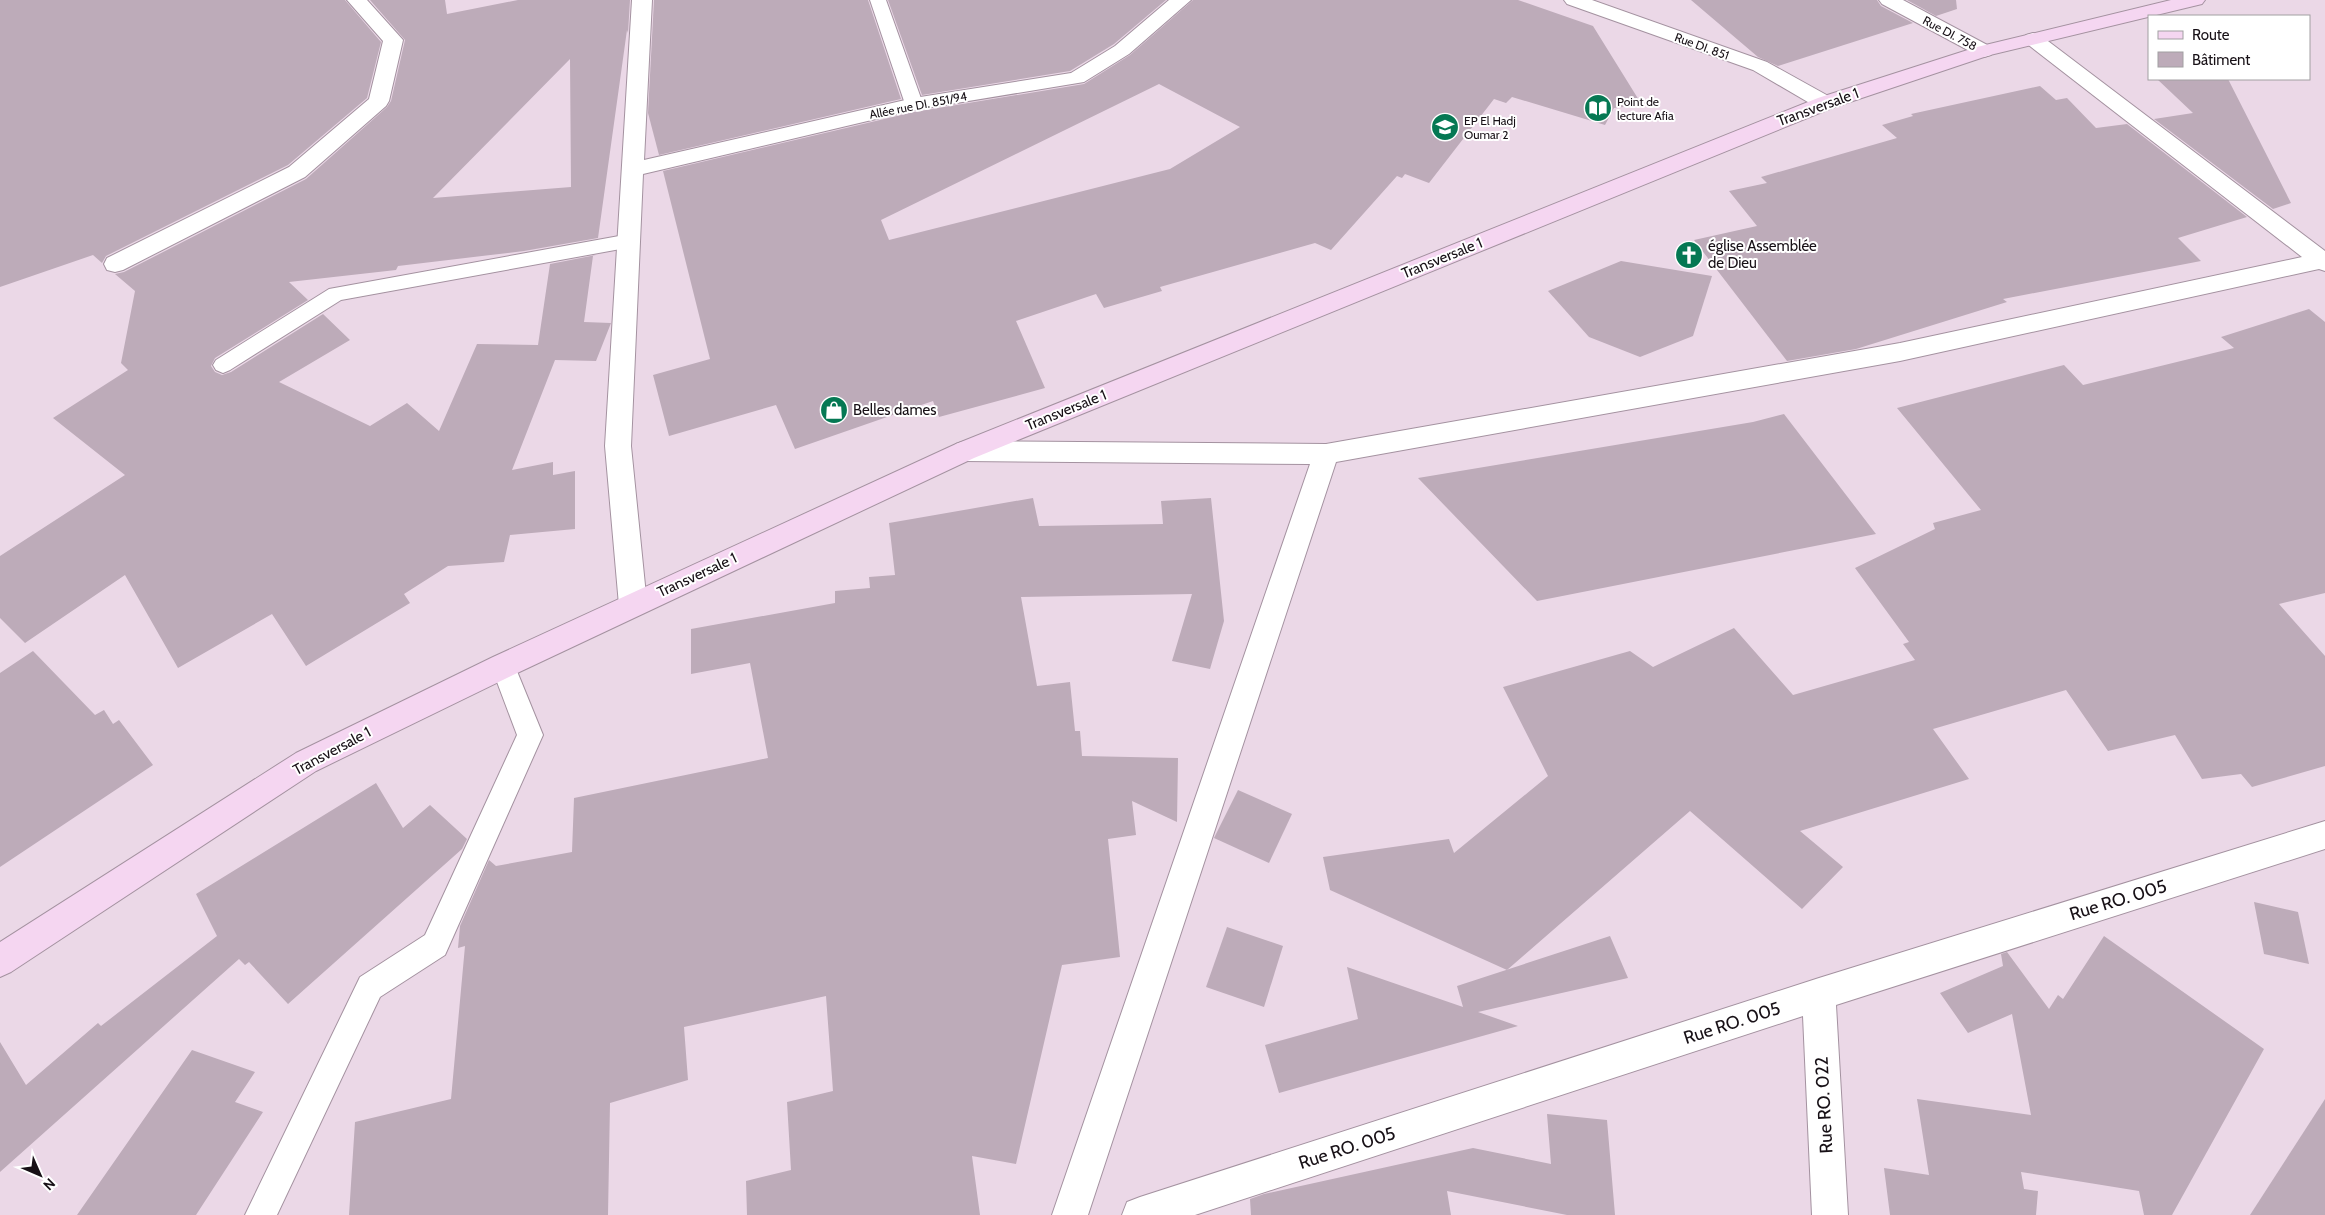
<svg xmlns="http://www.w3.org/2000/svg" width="2325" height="1215" font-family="Cabin,sans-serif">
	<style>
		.building { fill: #bdabb9; fill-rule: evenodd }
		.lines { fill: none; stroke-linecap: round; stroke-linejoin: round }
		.lane-casing { stroke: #a492a0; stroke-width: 2 }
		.street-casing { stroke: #a492a0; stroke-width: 2 }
		.secondary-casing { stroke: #a492a0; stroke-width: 2 }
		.lane { fill: #fff; fill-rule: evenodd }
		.street { fill: #fff; fill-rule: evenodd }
		.secondary { fill: #f5d6f1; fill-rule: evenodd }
		.labels { text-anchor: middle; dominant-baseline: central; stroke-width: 4; stroke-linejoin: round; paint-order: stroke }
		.far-street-label { font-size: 12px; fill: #171016; stroke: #fff }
		.far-poi-label { font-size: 12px; fill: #171016; stroke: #fff; text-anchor: start }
		.street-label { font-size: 15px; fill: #171016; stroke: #fff }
		.poi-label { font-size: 15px; fill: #171016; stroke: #fff; text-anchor: start }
		.near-street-label { font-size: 18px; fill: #171016; stroke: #fff }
	</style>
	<rect width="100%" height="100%" fill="#ebd8e7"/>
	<g class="building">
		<polygon points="0,0 345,0 381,42 367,98 288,165 106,256 102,263 93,255 0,287"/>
		<path d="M370,0H445L447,14L518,0H630L628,33L627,30L598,238L524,251L398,266L396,270L289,282L308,300L215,358L211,366L215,372L222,375L231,372L323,314L350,340L279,382L370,426L407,403L439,431L477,344L538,345L550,264L596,255L593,256L584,322L611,323L596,361L555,360L512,470L553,462V475L575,471V529L510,535L504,562L448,566L404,594L410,603L306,666L272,614L178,668L125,575L25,643L0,618V556L125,475L53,418L128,370L121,363L135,291L115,274L124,272L306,179L387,107L391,101L405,40ZM570,59L571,187L433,198Z"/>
		<polygon points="654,0 868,0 901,99 659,155 648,113"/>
		<polygon points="888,0 1166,0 1114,44 1070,71 922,95"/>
		<path d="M1193,0H1518L1593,26L1642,105L1614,108L1605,125L1512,97L1506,103L1494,99L1429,183L1405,174L1402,178L1397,176L1331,250L1315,243L1160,287L1162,291L1104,308L1096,294L1016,321L1045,388L939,417L933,401L795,449L776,405L669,436L653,375L710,359L663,171L914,112L1084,84L1130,55ZM1159,84L1240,127L1170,169L889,240L881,220Z"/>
		<polygon points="1691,0 1877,0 1881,6 1913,23 1778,66 1758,57"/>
		<polygon points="1907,0 1956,0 1957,9 1936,16"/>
		<polygon points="2157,79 2228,79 2291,203 2273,209 2154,119 2193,113"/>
		<polygon points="2040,86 2056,100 2067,98 2096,128 2127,124 2247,217 2178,238 2201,261 2003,299 2007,302 1856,349 1787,361 1694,240 1757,226 1729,191 1767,183 1761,177 1897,138 1882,125 1913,116 1911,114"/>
		<polygon points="1621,261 1712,276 1693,336 1640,357 1589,337 1548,291"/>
		<polygon points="2309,309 2325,322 2325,593 2279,604 2325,656 2325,766 2252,787 2241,774 2202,779 2175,735 2108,751 2066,690 1933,729 1969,779 1800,831 1843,867 1802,909 1690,811 1507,970 1330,890 1323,857 1449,839 1454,853 1548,776 1503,687 1630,651 1653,667 1734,628 1793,695 1915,660 1903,644 1909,642 1855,568 1935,529 1933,523 1981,510 1897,408 2064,365 2083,385 2234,348 2221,337"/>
		<polygon points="1784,414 1876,534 1537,601 1418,478 1753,422"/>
		<polygon points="1033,498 1039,526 1163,524 1161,501 1211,498 1224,621 1210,669 1172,661 1192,594 1021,597 1037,686 1070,682 1075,731 1080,731 1082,756 1178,758 1177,822 1132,801 1136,835 1108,839 1120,957 1062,965 1016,1164 972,1156 980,1215 747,1215 746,1181 791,1170 787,1102 833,1091 826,996 684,1027 688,1080 610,1103 608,1215 349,1215 355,1122 451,1099 465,946 458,948 460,926 489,860 496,866 572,852 574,798 768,758 750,663 691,674 691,629 835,603 835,591 870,588 869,577 895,575 889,523"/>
		<polygon points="33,651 95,715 104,710 113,724 119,720 153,765 0,867 0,673"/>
		<polygon points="376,783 403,828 430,805 467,839 462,849 288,1004 249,962 245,965 239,959 0,1172 0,1042 26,1085 98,1023 101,1026 217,936 196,894"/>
		<polygon points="1238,790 1292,814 1269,863 1214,838"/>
		<polygon points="2254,902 2298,912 2309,964 2264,954"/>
		<polygon points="1227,927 1283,946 1264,1007 1206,987"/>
		<polygon points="1610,936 1628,978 1478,1012 1518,1026 1279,1093 1265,1045 1358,1019 1347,967 1463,1007 1457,986"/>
		<polygon points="2104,936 2264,1049 2172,1215 2144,1215 2139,1191 2021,1172 2024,1189 2038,1191 2036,1215 1890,1215 1884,1168 1929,1175 1917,1099 2031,1115 2012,1014 1968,1033 1940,993 2003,966 2001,954 2007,952 2049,1009 2058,995 2063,999"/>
		<polygon points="192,1050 255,1072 235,1102 263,1112 196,1215 77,1215"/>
		<polygon points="2325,1099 2325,1215 2250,1215"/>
		<polygon points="1547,1114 1607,1120 1615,1215 1567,1215 1447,1191 1451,1215 1251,1215 1250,1199 1264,1194 1473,1148 1551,1164"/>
	</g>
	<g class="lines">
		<g class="lane-casing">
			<g id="lane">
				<polygon points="870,0 886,0 923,104 920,108 908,108 905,104"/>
				<polygon points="630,234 637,236 640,241 637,246 341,300 230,370 223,373 216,370 213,365 216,360 329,289"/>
				<polygon points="503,655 512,659 543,735 445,955 380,997 277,1215 245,1215 360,977 425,935 517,735 491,666 494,659"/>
			</g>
		</g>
		<g class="street-casing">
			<g id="street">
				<polygon points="347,0 367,0 403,40 389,101 386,106 305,177 123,270 115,272 107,270 104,264 107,258 289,167 369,99 383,41"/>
				<polygon points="632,0 652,0 644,160 914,98 1071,73 1115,46 1169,0 1191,0 1129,54 1084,82 914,110 643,174 631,446 647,605 643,613 633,617 623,613 619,605 605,446"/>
				<polygon points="1564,0 1592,0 1767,62 1832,98 1835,103 1832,108 1825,109 1818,108 1753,70 1567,4"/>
				<polygon points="1879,0 1903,0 1991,47 1994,51 1991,55 1984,57 1977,55 1882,4"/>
				<polygon points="2033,33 2040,35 2325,251 2325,271 2319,269 1900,361 1336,462 1088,1215 1052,1215 1310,464 965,461 956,458 952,451 956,444 965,441 1326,444 1900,343 2302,257 2026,43 2023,39 2026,35"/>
				<polygon points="2325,821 2325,849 1836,1005 1848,1215 1812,1215 1803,1016 1195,1215 1122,1215 1127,1202 1140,1197 1819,978"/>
			</g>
		</g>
		<g class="secondary-casing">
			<polygon id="secondary" points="2171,0 2205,0 2202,4 1990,55 1832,108 974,458 513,675 316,771 11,972 0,977 0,942 296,753 493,657 956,444 1818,98 1977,47"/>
		</g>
		<use href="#lane" class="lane"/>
		<use href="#street" class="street"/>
		<use href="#secondary" class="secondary"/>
	</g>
	<defs>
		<g id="library-disc" transform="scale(1.4375)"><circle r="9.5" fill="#057853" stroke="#fff"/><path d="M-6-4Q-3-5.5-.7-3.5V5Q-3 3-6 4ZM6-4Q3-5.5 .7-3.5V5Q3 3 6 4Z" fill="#fff"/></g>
		<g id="school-disc" transform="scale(1.4375)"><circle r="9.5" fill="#057853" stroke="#fff"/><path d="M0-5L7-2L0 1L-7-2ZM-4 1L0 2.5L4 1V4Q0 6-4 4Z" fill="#fff"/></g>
		<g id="church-disc" transform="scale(1.4375)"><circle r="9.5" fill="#057853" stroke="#fff"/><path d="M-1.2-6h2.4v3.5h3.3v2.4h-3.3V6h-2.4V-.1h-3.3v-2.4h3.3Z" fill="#fff"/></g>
		<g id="shop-disc" transform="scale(1.4375)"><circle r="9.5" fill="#057853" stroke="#fff"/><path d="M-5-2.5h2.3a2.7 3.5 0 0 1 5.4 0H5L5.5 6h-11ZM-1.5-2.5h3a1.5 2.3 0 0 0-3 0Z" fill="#fff"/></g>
	</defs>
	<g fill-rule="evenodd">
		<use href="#library-disc" x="1598" y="108"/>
		<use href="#school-disc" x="1445" y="127"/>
		<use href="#church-disc" x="1689" y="255"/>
		<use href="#shop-disc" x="834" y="410"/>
	</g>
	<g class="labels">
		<g class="far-street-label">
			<text transform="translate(1950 33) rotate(28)">Rue DI. 758</text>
			<text transform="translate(1702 46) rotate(20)">Rue DI. 851</text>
			<text transform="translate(918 105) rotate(-11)">Allée rue DI. 851/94</text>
		</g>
		<g class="far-poi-label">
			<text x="1617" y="101">Point de<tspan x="1617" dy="14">lecture Afia</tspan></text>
			<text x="1464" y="120">EP El Hadj<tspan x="1464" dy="14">Oumar 2</tspan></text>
		</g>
		<g class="street-label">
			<text transform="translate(1818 107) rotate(-20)">Transversale 1</text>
			<text transform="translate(1442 258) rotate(-22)">Transversale 1</text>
			<text transform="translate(1066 410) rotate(-22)">Transversale 1</text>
			<text transform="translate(697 575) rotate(-25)">Transversale 1</text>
			<text transform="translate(332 751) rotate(-28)">Transversale 1</text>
		</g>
		<g class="poi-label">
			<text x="1708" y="246">église Assemblée<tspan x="1708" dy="17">de Dieu</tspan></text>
			<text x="853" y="410">Belles dames</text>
		</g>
		<g class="near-street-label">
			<text transform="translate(2118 900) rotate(-17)">Rue RO. 005</text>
			<text transform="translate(1732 1023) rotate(-18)">Rue RO. 005</text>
			<text transform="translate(1824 1105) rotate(-93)">Rue RO. 022</text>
			<text transform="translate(1347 1148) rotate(-18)">Rue RO. 005</text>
		</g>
	</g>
	<rect x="2148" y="15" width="162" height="65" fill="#ffffff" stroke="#a29fa2"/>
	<rect x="2158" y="31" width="25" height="8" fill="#f5d6f1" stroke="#a29fa2"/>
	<text x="2192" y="40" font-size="15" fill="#171016">Route</text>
	<rect x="2158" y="52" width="25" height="15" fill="#bdabb9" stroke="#a29fa2"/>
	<text x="2192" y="65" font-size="15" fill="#171016">Bâtiment</text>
	<g transform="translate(40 1175) rotate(135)" stroke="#ffffff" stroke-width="4" paint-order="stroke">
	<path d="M0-4L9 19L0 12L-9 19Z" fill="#171016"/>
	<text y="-8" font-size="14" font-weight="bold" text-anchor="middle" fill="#171016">N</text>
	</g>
</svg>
